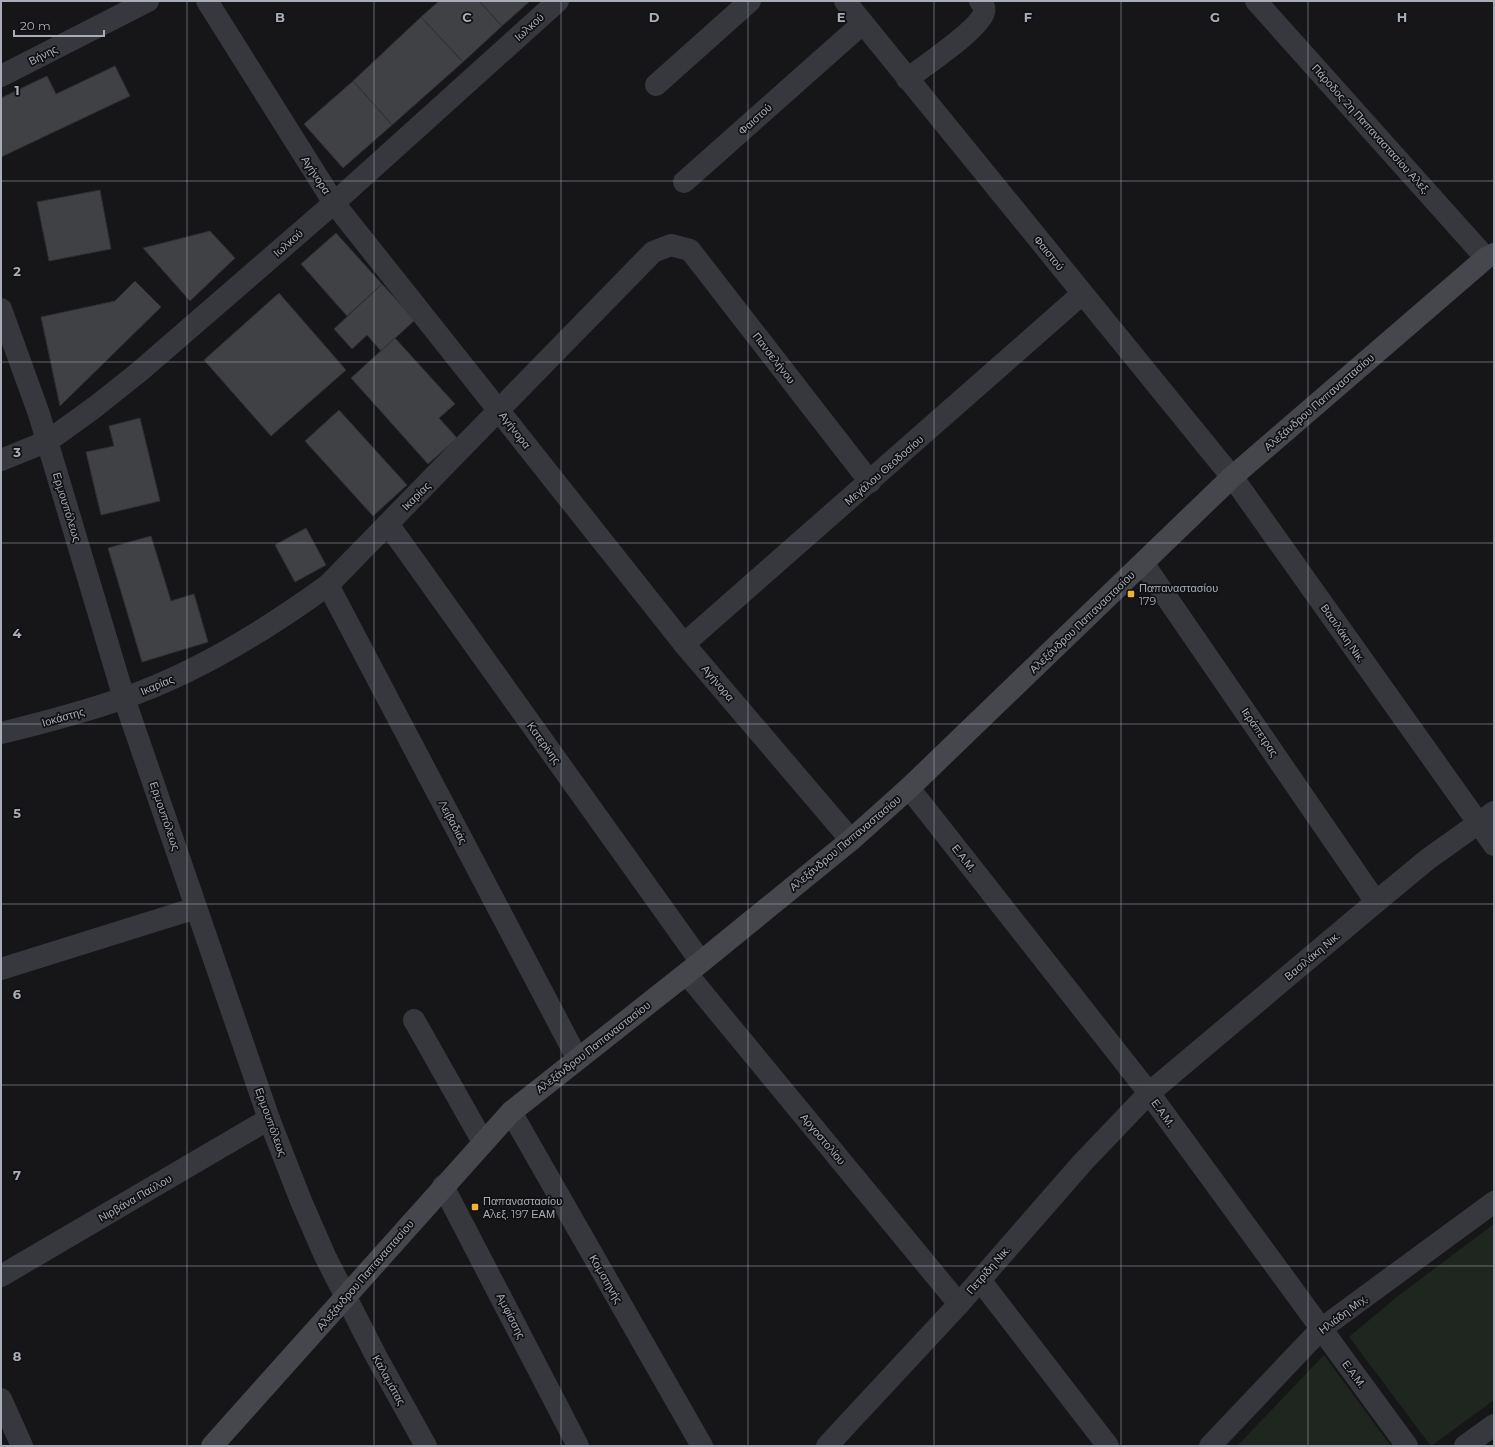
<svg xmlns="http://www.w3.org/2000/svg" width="1495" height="1447" font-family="Montserrat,sans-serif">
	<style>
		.green { fill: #1e261f }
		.building { fill: #404145; stroke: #303034 }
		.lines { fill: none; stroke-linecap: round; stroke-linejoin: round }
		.minor { stroke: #37383d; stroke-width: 22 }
		.secondary { stroke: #45474d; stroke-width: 22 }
		.grid { fill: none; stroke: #a8adb8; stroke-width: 1; stroke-opacity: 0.55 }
		.poi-dot { fill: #f2b134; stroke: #111113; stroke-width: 1.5 }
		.labels { text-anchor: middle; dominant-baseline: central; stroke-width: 3.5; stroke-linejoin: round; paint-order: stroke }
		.street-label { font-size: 11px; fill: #a8adb8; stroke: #111113 }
		.poi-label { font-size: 11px; fill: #a8adb8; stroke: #111113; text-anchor: start }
		.grid-label { font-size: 13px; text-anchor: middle; font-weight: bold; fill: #a8adb8; stroke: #111113; stroke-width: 3.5; stroke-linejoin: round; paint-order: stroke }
	</style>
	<rect width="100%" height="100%" fill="#161618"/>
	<g class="green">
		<polygon points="1494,1224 1494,1400 1431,1446 1349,1337 1398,1296"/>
		<polygon points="1324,1355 1391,1446 1237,1446"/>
	</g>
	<g class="building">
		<polygon points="439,1 479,1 502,26 463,62 421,17"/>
		<polygon points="479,1 530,1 502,26"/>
		<polygon points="421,17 463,62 392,125 353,81"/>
		<polygon points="115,66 130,96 1,157 1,98 47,76 56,94"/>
		<polygon points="353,81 392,125 343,168 304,124"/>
		<polygon points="100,190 111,249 49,261 37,202"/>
		<polygon points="210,231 235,258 190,301 143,248"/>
		<polygon points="336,233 382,284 347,316 301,264"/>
		<polygon points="135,281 161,307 60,406 41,317 115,301"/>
		<polygon points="382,284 415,320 381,351 367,335 352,349 334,329"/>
		<polygon points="279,293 346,370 271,436 204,360"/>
		<polygon points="395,338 455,404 439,418 457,438 428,464 351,378"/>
		<polygon points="339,410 407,485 373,516 305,441"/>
		<polygon points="140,418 160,501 101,515 86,452 114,446 109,426"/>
		<polygon points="306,528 326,565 295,582 275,545"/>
		<polygon points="151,536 171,601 194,594 208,642 142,662 108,548"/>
	</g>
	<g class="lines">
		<g class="minor">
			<polyline points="207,1 334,203 684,644 851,840"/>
			<polyline points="845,1 1236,482 1494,845"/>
			<polyline points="1256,1 1486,258"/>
			<polyline points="1,76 148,1"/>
			<path d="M907,79C923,67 980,29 984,12C985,8 983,4 980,1"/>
			<polyline points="656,85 750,1"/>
			<polyline points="684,182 862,24"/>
			<polyline points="1,309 39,414 124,698 269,1119 301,1201 325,1256 376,1356 426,1446"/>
			<polyline points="1,460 48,441 95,407 139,372 334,203 558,1"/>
			<polyline points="388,524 701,962"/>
			<polyline points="1143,563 1376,902"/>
			<polyline points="328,585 577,1058"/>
			<polyline points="684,644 1082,294"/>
			<path d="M1,733C42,723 84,712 124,698C197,673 266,630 328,585L653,252L671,245L690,250L870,482"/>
			<polyline points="909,788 1149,1093 1407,1446"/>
			<polyline points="1,969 196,908"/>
			<polyline points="687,974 959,1304"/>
			<polyline points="414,1020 483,1142"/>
			<polyline points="511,1112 702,1446"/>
			<polyline points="443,1186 578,1446"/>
			<polyline points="1,1276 269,1119"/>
			<polyline points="980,1280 1108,1446"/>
			<polyline points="1,1399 22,1446"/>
			<polyline points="827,1446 959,1304 1083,1162 1149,1093 1376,902 1428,859 1494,812"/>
			<polyline points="1210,1446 1321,1329 1494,1202"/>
			<polyline points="1465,1446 1494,1425"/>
		</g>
		<polyline class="secondary" points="212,1446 511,1112 701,962 851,840 909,788 1232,477 1486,258 1494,254"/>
	</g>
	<path class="grid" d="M187,1V1446M374,1V1446M561,1V1446M748,1V1446M934,1V1446M1121,1V1446M1308,1V1446M1,181H1494M1,362H1494M1,543H1494M1,724H1494M1,904H1494M1,1085H1494M1,1266H1494"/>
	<g class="poi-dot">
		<rect x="1127" y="590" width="8" height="8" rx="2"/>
		<rect x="471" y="1203" width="8" height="8" rx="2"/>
	</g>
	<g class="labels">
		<g class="street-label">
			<text transform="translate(529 27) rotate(-42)">Ιωλκού</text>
			<text transform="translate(43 55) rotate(-27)">Βήνης</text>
			<text transform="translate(755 119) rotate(-42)">Φαιστού</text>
			<text transform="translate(1371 129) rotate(48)">Πάροδος 2η Παπαναστασίου Αλεξ.</text>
			<text transform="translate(316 175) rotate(57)">Αγήνορα</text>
			<text transform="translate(288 243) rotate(-41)">Ιωλκού</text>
			<text transform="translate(1049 253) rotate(51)">Φαιστού</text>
			<text transform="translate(774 358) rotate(52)">Πανσελήνου</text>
			<text transform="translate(1319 402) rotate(-41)">Αλεξάνδρου Παπαναστασίου</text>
			<text transform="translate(515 430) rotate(52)">Αγήνορα</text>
			<text transform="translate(884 470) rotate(-41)">Μεγάλου Θεοδοσίου</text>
			<text transform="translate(416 496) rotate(-45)">Ικαρίας</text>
			<text transform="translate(67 507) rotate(73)">Ερμουπόλεως</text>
			<text transform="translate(1082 622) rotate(-44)">Αλεξάνδρου Παπαναστασίου</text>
			<text transform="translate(1343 633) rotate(55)">Βασιλάκη Νικ.</text>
			<text transform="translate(718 683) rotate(50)">Αγήνορα</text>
			<text transform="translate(157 685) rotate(-23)">Ικαρίας</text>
			<text transform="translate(63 717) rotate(-16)">Ιοκάστης</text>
			<text transform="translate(1260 732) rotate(56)">Ιεράπετρας</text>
			<text transform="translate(544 743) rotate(54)">Κατερίνης</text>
			<text transform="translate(165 816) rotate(71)">Ερμουπόλεως</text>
			<text transform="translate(453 822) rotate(62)">Λειβαδιάς</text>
			<text transform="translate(845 843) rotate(-40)">Αλεξάνδρου Παπαναστασίου</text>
			<text transform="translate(964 858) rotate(52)">Ε.Α.Μ.</text>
			<text transform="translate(1312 956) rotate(-40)">Βασιλάκη Νικ.</text>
			<text transform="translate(593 1047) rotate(-38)">Αλεξάνδρου Παπαναστασίου</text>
			<text transform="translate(1163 1113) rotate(54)">Ε.Α.Μ.</text>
			<text transform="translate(271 1122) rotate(70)">Ερμουπόλεως</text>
			<text transform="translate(823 1139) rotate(50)">Αργοστολίου</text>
			<text transform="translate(135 1198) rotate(-30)">Νιρβάνα Παύλου</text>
			<text transform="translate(988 1270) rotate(-49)">Πετρίδη Νικ.</text>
			<text transform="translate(365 1275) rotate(-49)">Αλεξάνδρου Παπαναστασίου</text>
			<text transform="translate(606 1279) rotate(60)">Κομοτηνής</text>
			<text transform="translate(1343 1314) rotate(-37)">Ηλιάδη Μιχ.</text>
			<text transform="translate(511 1316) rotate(63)">Αμφίσσης</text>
			<text transform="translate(1354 1374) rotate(53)">Ε.Α.Μ.</text>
			<text transform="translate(389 1380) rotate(61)">Καλαμάτας</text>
		</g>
		<g class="poi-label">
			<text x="1139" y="588">Παπαναστασίου<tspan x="1139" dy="13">179</tspan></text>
			<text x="483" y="1201">Παπαναστασίου<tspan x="483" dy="13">Αλεξ. 197 ΕΑΜ</tspan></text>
		</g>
	</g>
	<g class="grid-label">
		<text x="280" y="22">B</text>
		<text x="467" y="22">C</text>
		<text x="654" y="22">D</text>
		<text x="841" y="22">E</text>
		<text x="1028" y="22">F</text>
		<text x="1215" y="22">G</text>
		<text x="1402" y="22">H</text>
		<text x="17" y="95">1</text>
		<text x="17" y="276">2</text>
		<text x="17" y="457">3</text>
		<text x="17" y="638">4</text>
		<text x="17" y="818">5</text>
		<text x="17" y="999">6</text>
		<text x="17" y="1180">7</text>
		<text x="17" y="1361">8</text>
	</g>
	<rect width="1495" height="1447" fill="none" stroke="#a8adb8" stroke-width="4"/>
	<path d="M14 30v6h90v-6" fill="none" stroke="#a8adb8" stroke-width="2"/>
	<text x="20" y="30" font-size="12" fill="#a8adb8" stroke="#111113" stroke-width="3" paint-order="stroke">20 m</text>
</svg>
